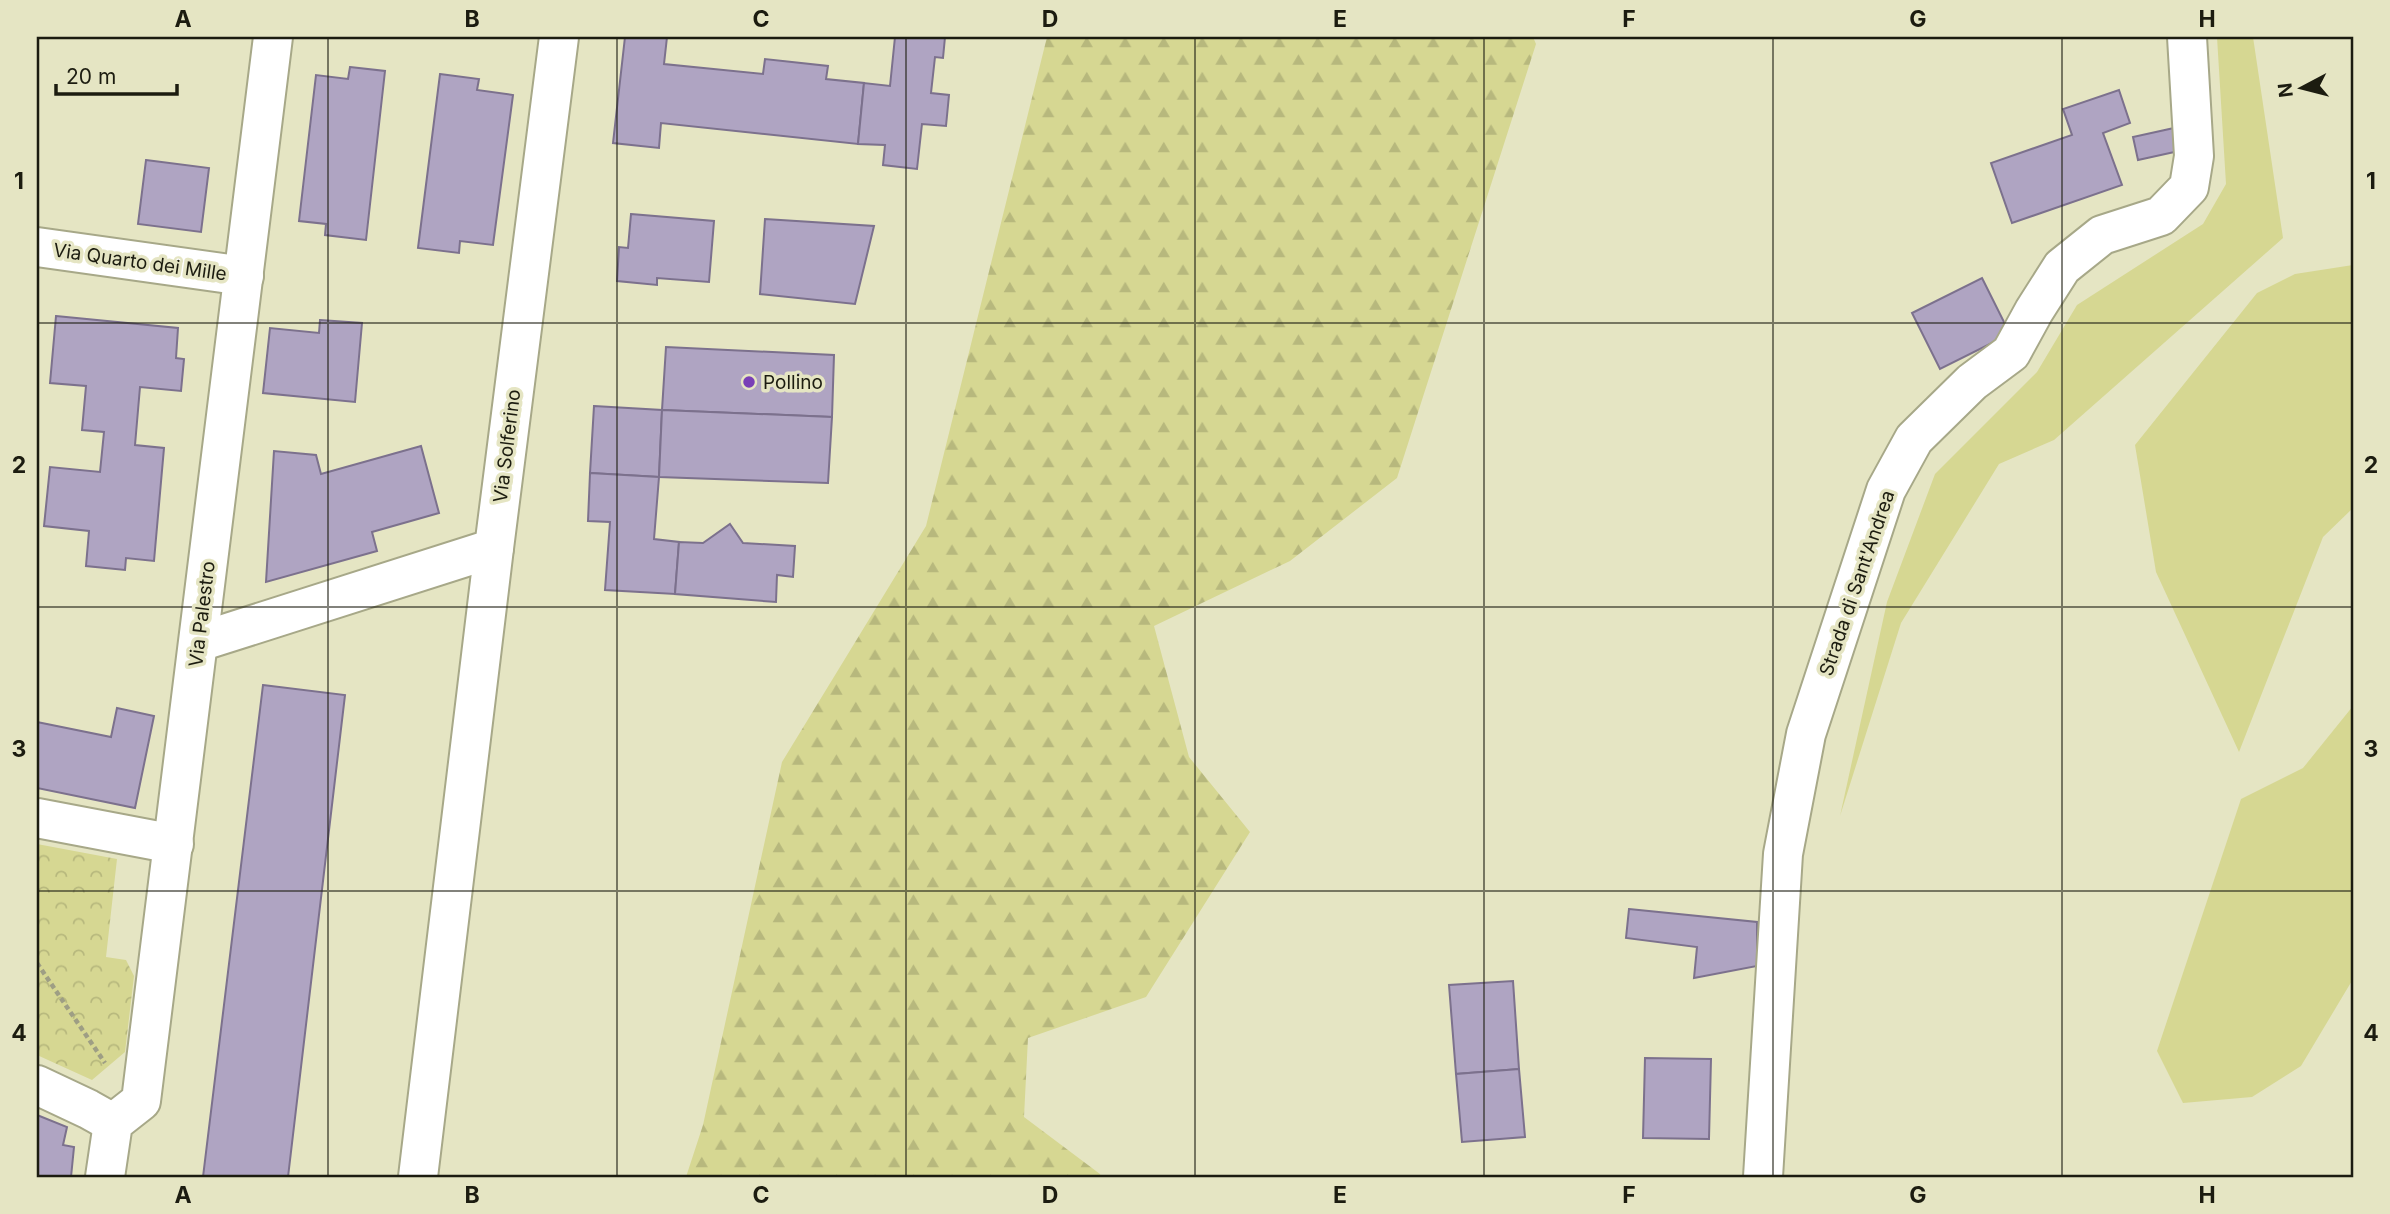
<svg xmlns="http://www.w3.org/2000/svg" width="2390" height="1214" font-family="Inter,sans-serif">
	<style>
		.grass { fill: #d6d792 }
		.forest { fill: url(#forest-firs) }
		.park { fill: url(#park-crowns) }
		.building { fill: #afa4c2; stroke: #7c718d; stroke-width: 2 }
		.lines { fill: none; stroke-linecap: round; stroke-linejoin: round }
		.street-casing { stroke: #a7a888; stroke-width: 42 }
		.path { stroke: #9e9e84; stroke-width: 4.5; stroke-dasharray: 5 3.5; stroke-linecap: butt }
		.street { stroke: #fff; stroke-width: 38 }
		.grid { fill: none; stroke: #1c1c10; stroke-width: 2; stroke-opacity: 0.55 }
		.poi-dot { fill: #7940b6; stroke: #e5e5c3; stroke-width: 2.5 }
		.labels { text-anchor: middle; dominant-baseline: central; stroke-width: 7; stroke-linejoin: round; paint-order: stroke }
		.street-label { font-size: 19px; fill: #1c1c10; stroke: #e5e5c3 }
		.poi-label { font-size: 19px; fill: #1c1c10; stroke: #e5e5c3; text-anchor: start }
		.neatline { fill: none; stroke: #1c1c10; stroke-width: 2.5 }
		.grid-label { font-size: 23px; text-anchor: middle; font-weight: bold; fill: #1c1c10 }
	</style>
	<defs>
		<pattern id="forest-firs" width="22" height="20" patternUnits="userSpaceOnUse" patternTransform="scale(1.75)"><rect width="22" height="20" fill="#d6d792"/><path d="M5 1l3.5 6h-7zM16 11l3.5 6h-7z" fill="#b7b87d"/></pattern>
		<pattern id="park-crowns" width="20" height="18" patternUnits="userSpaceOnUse" patternTransform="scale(1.75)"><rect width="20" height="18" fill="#d6d792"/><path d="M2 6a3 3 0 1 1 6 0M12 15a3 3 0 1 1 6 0" fill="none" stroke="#b7b87d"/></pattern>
	</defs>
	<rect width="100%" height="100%" fill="#e5e5c3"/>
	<g class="grass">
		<polygon points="2217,37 2253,37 2283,238 2054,440 1999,464 1901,623 1840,816 1887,602 1935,474 2037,372 2077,305 2203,224 2226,184"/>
		<polygon points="2353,265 2353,508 2323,537 2239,752 2156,572 2135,445 2257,293 2295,274"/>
		<polygon points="2353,706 2353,979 2301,1066 2252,1097 2183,1103 2157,1051 2241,799 2303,768"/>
	</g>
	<polygon class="forest" points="1047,37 1533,37 1536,44 1397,478 1290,561 1154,626 1189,757 1250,832 1146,997 1028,1038 1024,1117 1100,1174 1101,1177 686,1177 703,1125 782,762 926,526"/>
	<polygon class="park" points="37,844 117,859 106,957 126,960 134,976 125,1052 92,1080 37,1055"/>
	<g class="building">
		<polygon points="625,37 667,37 664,64 763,74 765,59 828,66 826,79 864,83 858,144 661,123 659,148 613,143"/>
		<polygon points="895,37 945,37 943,58 935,57 931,93 949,95 946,126 922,124 917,169 883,165 885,145 858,144 864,83 890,86"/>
		<polygon points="350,67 385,71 366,240 325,235 326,224 299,221 316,75 348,79"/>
		<polygon points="440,74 479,79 477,90 513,95 493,245 460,241 459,253 418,248"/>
		<polygon points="2119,90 2130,123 2103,133 2122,185 2012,223 1991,163 2072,135 2063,109"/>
		<polygon points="2174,128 2179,151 2138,160 2133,137"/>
		<polygon points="146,160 209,168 201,232 138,224"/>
		<polygon points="631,214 714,221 709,282 657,278 657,285 617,281 619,247 628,248"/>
		<polygon points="765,219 874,226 855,304 760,294"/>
		<polygon points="1982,278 2010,334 1940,369 1912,313"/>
		<polygon points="56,316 178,328 176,358 184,359 181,391 140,387 135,445 164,448 154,561 126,558 125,570 86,566 89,531 44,526 50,467 100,472 104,432 82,430 86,386 50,383"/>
		<polygon points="320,320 362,323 355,402 263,393 270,328 319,333"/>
		<polygon points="666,347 834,355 832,417 662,410"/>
		<polygon points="594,406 662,410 659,477 590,473"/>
		<polygon points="662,410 832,417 828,483 659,477"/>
		<polygon points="421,446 439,513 372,532 377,551 266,582 274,451 316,455 321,474"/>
		<polygon points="590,473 659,477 654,539 679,542 675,594 605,590 610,522 588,521"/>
		<polygon points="730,524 743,543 795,546 793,577 777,575 776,602 675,594 679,542 703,543"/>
		<polygon points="263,685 345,695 288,1177 203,1177"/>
		<polygon points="117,708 154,716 135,808 37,788 37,722 111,737"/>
		<polygon points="1629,909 1757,922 1757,966 1694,978 1697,947 1626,938"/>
		<polygon points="1513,981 1519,1069 1456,1074 1449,985"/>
		<polygon points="1645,1058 1711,1059 1709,1139 1643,1138"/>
		<polygon points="1519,1069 1525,1137 1462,1142 1456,1074"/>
		<polygon points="37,1115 67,1127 63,1145 74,1147 71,1177 37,1177"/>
	</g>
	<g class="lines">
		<g class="street-casing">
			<g id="street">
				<polyline points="37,247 244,276"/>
				<polyline points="199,642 494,548 559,37"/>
				<polyline points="37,818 174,844"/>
				<polyline points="37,1085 88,1109 113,1123"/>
				<polyline points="105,1177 113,1123 141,1101 273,37"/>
				<polyline points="418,1177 494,548"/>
				<polyline points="1763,1177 1783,854 1806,734 1886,490 1914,439 1972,382 2011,353 2034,311 2062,267 2102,235 2161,216 2189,187 2194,156 2187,37"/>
			</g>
		</g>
		<polyline class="path" points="37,963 105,1063"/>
		<use href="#street" class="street"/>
	</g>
	<path class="grid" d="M328,37V1177M617,37V1177M906,37V1177M1195,37V1177M1484,37V1177M1773,37V1177M2062,37V1177M37,323H2353M37,607H2353M37,891H2353"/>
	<circle class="poi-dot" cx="749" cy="382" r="7"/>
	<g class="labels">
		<g class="street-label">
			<text transform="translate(140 262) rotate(8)">Via Quarto dei Mille</text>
			<text transform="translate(507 446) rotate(-83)">Via Solferino</text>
			<text transform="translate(1857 583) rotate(-71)">Strada di Sant'Andrea</text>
			<text transform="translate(202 614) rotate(-83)">Via Palestro</text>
		</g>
		<g class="poi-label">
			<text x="763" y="382">Pollino</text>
		</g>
	</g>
	<rect width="2390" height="1214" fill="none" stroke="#e5e5c3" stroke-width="77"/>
	<g transform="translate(2302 88) rotate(263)" stroke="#e5e5c3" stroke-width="5" paint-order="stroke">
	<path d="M0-5L12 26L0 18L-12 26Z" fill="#1c1c10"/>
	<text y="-10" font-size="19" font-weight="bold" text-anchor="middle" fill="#1c1c10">N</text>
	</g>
	<path d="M56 84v10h121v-10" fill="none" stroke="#1c1c10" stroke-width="3.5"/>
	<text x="66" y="84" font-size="21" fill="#1c1c10" stroke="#e5e5c3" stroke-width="5" paint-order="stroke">20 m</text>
	<rect x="38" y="38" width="2314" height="1138" class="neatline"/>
	<g class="grid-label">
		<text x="183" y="27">A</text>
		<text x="472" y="27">B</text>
		<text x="761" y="27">C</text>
		<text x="1050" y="27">D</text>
		<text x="1340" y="27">E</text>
		<text x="1629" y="27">F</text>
		<text x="1918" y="27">G</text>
		<text x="2207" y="27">H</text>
		<text x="19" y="189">1</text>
		<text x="2371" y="189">1</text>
		<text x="19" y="473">2</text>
		<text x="2371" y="473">2</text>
		<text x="19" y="757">3</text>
		<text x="2371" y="757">3</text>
		<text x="19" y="1041">4</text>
		<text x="2371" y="1041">4</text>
		<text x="183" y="1203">A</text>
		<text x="472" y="1203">B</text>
		<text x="761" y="1203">C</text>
		<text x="1050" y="1203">D</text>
		<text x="1340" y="1203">E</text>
		<text x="1629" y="1203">F</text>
		<text x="1918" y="1203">G</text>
		<text x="2207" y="1203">H</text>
	</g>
</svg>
